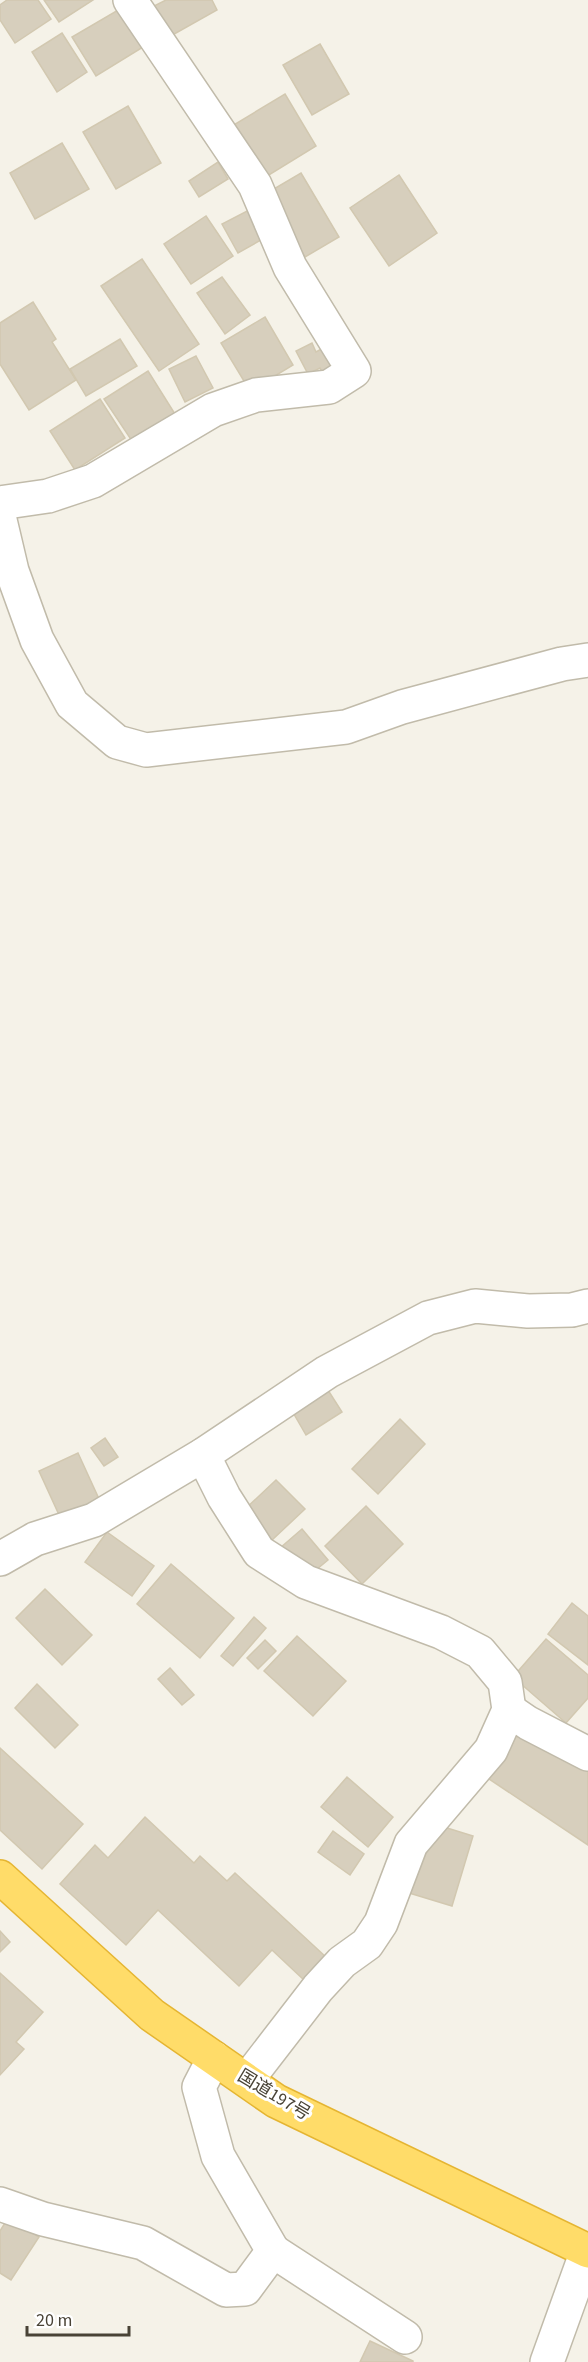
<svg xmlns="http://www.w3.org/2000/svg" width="588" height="2362" font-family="'Source Sans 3','Noto Sans JP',sans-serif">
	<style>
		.building { fill: #d7cfbd; stroke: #d2c8b0; stroke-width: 1.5 }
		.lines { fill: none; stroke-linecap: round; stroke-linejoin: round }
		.street-casing { stroke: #c1bbaa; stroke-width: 36 }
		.highway-casing { stroke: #e5b532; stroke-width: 36 }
		.street { stroke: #fff; stroke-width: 33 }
		.highway { stroke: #ffdc69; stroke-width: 33 }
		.labels { text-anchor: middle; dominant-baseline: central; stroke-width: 6; stroke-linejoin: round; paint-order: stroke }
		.street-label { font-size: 18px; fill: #494336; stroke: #fff }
	</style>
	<rect width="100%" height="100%" fill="#f5f2e8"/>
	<g class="building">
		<polygon points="7,0 38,0 51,19 15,43 0,20 0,5"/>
		<polygon points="44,0 93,0 59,22"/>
		<polygon points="166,0 212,0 217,10 169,37 152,7"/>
		<polygon points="125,6 148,44 96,76 72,37"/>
		<polygon points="62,33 87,72 57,92 32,52"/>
		<polygon points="320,44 349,94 312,115 283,65"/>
		<polygon points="285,94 316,146 264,178 232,126"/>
		<polygon points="128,106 161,163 116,189 83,132"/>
		<polygon points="62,143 89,189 35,219 10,173"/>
		<polygon points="218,162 228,179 199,197 189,181"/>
		<polygon points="301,173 339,237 305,257 267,193"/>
		<polygon points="399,175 437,233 389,266 350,208"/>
		<polygon points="253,208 268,236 238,253 222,224"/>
		<polygon points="206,216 233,256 191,284 164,244"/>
		<polygon points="142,259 199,344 159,371 101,286"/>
		<polygon points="222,277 250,315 225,334 197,293"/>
		<polygon points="33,302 56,339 52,342 76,380 29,410 0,364 0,323"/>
		<polygon points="265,317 293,365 250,391 221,343"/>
		<polygon points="120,339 137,366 86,396 70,369"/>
		<polygon points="312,343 316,352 325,347 336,367 323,374 320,368 308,374 296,351"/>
		<polygon points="196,356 213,388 185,402 169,369"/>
		<polygon points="148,371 175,414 132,441 104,399"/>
		<polygon points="100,399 125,438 75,470 50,431"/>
		<polygon points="326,1387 342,1412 306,1435 291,1409"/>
		<polygon points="400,1419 425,1444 378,1494 352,1469"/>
		<polygon points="105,1438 118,1457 104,1466 91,1448"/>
		<polygon points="78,1453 99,1499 60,1517 39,1471"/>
		<polygon points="276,1480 305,1509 271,1541 243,1511"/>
		<polygon points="366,1506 403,1544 362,1584 325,1546"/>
		<polygon points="302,1529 328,1560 305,1579 280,1548"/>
		<polygon points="107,1532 154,1566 132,1596 85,1562"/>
		<polygon points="171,1564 234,1618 200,1658 137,1604"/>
		<polygon points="45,1589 92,1635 62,1665 16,1618"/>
		<polygon points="572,1603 588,1616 588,1665 548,1634"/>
		<polygon points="254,1617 266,1628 233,1666 221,1656"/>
		<polygon points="297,1636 346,1681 313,1716 264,1671"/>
		<polygon points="546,1639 588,1675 588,1698 566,1723 513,1677"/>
		<polygon points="265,1640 276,1651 258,1669 247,1658"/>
		<polygon points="170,1668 194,1695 182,1705 158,1679"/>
		<polygon points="37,1684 78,1725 55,1748 15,1708"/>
		<polygon points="516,1724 588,1772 588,1845 483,1775"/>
		<polygon points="0,1748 83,1824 42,1869 0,1830"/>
		<polygon points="347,1777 393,1817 368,1847 321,1807"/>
		<polygon points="145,1817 194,1863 200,1856 227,1881 235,1873 327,1958 305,1981 272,1950 239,1986 158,1910 126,1945 60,1884 95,1845 108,1858"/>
		<polygon points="431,1823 473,1836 452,1906 409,1893"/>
		<polygon points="333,1831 364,1854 350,1875 318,1852"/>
		<polygon points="0,1931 10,1942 0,1952"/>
		<polygon points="0,1973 43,2012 16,2042 24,2049 0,2075"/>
		<polygon points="8,2218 39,2237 11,2280 0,2273 0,2231"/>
		<polygon points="370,2341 413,2361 413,2362 360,2362"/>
	</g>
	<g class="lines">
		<g class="street-casing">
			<g id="street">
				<polyline points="0,503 48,496 93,481 213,410 256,395 329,387 354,371 290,267 255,185 130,0"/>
				<polyline points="0,520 12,571 37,640 72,704 117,742 146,750 346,727 402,707 562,664 588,660"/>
				<polyline points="203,1455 224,1497 259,1552 306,1582 441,1632 480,1652 505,1682 509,1710 491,1750 411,1844 381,1923 367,1944 342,1962 318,1988 247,2080"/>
				<polyline points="0,1559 35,1539 94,1520 203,1455 327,1372 428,1318 475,1306 528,1311 572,1310 588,1306"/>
				<polyline points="509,1710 528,1723 588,1754"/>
				<polyline points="0,2204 43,2219 143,2243 226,2290 245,2289 273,2251 218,2156 199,2087 214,2058"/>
				<polyline points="273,2251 405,2337"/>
				<polyline points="547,2362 587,2251"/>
			</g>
		</g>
		<g class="highway-casing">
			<polyline id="highway" points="0,1877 152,2015 276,2101 588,2251"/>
		</g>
		<use href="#street" class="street"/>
		<use href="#highway" class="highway"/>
	</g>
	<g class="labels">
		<g class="street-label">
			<text transform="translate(274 2095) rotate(31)">国道197号</text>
		</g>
	</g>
	<path d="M27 2326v9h102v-9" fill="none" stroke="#494336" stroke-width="3"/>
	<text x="36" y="2326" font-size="18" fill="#494336" stroke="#ffffff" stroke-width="4.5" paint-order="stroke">20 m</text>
</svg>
